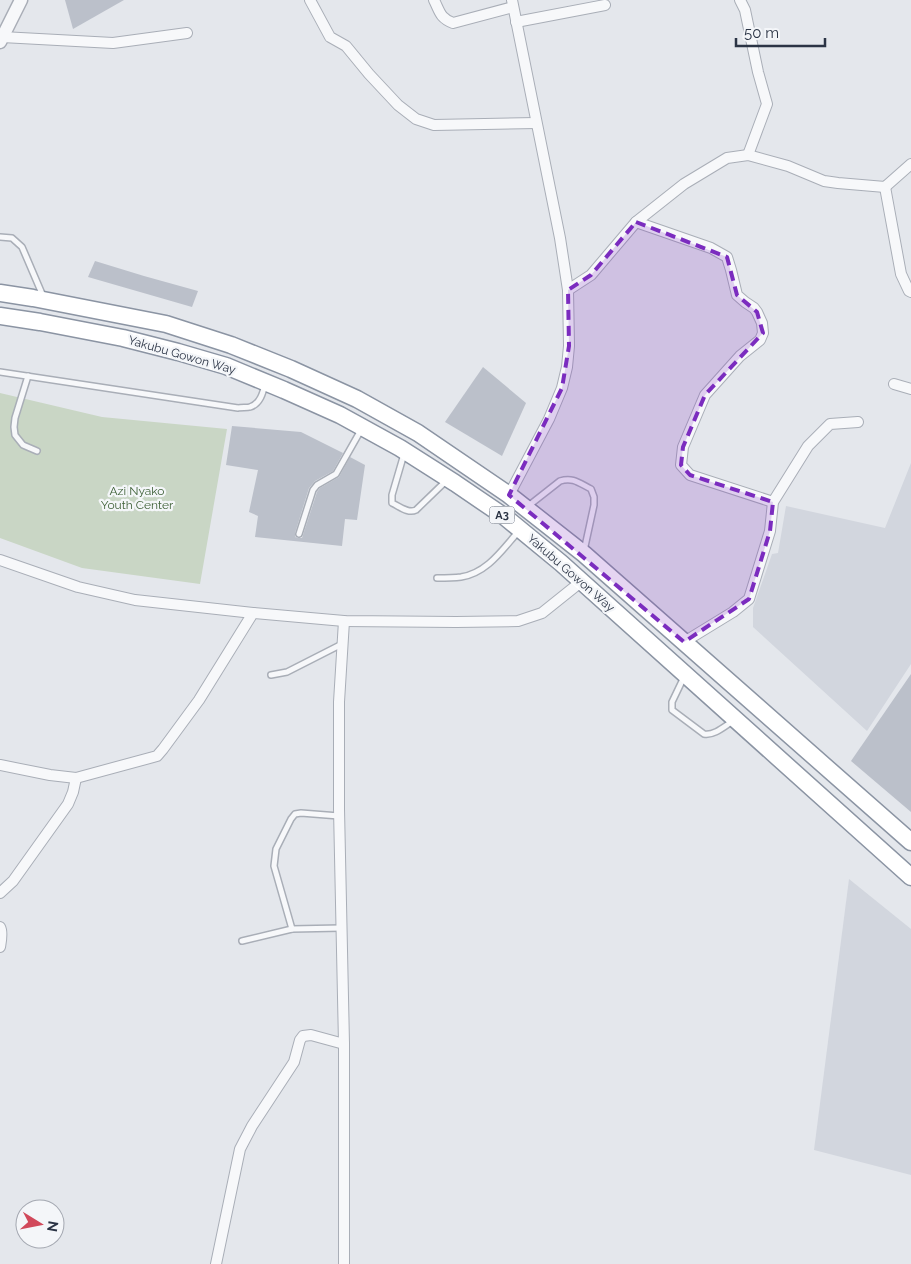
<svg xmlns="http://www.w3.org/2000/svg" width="911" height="1264" font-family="Raleway,sans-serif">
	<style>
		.built { fill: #d2d6de }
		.green { fill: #c9d6c5 }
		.building { fill: #bbc0ca }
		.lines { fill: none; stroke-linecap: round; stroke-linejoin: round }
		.service-casing { stroke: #a9aeb7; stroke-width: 8 }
		.minor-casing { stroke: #a9aeb7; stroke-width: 12 }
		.tertiary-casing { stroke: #a9aeb7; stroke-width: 15 }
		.trunk-casing { stroke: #8b94a3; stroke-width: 19 }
		.service { stroke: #f7f8fa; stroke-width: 5 }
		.minor { stroke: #f7f8fa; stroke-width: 10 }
		.tertiary { stroke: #f7f8fa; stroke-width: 12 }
		.trunk { stroke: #fff; stroke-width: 16 }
		.marked { fill: #7b2cbf; fill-opacity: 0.2; stroke: #7b2cbf; stroke-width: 4; stroke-dasharray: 10 6; stroke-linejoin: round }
		.labels { text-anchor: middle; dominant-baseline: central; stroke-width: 4.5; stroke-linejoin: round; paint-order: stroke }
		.shield { fill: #f4f6f9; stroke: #676e7b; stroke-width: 1 }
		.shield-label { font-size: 11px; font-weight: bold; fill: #2b3445 }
		.street-label { font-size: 12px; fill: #2b3445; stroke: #f4f6f9 }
		.park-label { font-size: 12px; fill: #3f6138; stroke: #f4f6f9 }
	</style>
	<rect width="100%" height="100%" fill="#e4e7ec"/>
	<g class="built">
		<polygon points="911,463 911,664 867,731 753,627 753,608 772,554 778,553 786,506 885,528"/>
		<polygon points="849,879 911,929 911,1175 814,1150"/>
	</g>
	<polygon class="green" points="0,393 102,417 227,429 200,584 82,568 0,538"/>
	<g class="building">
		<polygon points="65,0 124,0 73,29"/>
		<polygon points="95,261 144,276 198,291 192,307 88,277"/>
		<polygon points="483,367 526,403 502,456 445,422"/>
		<polygon points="232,426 301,432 343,453 333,471 315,481 309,488 295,533 295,537 298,538 302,538 303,535 317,492 320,488 339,477 350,457 365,465 357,520 345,519 342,546 255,537 258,516 249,512 258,470 226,465"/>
		<polygon points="911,674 911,812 851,761"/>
	</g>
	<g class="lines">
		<g class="service-casing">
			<g id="service">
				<polyline points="0,237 12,238 22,247 43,296"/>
				<path d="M0,372L238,408C241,407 247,408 250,407C260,404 263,393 265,384"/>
				<polyline points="28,376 15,418 14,427 15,435 23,445 37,451"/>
				<path d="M404,454L392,495V503C399,506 408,514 416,510L446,481"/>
				<path d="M527,507L560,481C573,477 579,483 591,489L594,497V505L584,551"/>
				<polyline points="299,534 313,490 317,485 336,474 361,430"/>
				<path d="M437,578C445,578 453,578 461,577C487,573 502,550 518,532"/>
				<polyline points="271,675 287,672 342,644"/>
				<path d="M684,677L672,702V710L704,734C714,736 725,726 733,721"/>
				<polyline points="292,929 274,866 276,849 291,819 295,814 301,813 339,816"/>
				<polyline points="242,941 292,929 341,928"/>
			</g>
		</g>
		<g class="minor-casing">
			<g id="minor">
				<polyline points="310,0 330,37 346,46 369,74 398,105 416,119 434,125 536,123"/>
				<path d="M434,0C440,12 440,18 453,23L513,7"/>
				<polyline points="740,0 745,10 758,72 767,104 748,155"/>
				<polyline points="516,22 605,5"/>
				<polyline points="2,37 113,43 187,33"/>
				<polyline points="885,187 901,274 909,291 911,292"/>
				<polyline points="636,222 711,248 727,257 731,270 737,295 745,302 754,308 757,312 762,323 763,333 760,340 740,356 705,395 683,447 681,465 690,475 773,502"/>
				<polyline points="568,290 591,275 636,222 684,184 727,158 748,155 788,166 824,181 838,183 885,187 911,164"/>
				<polyline points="894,384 911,389"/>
				<polyline points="509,495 549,419 562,388 567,367 569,346 568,290 560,238 512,0"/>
				<polyline points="0,560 78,587 135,600 253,613 344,621 456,622 518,621 542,613 582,581"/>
				<polyline points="684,642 733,612 749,599 770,531 773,502 808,446 830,424 858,422"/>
				<polyline points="0,765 50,775 76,778 157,756 163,749 199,700 253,613"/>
				<polyline points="0,893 13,881 68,804 73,792 76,778"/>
				<path d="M0,927C3,932 1,941 0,947"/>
				<polyline points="216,1264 240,1149 252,1126 294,1062 300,1040 303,1036 311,1035 344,1044"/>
				<polyline points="344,1264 344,1044 339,809 339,702 344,621"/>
			</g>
		</g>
		<g class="tertiary-casing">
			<polyline id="tertiary" points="0,42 21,0"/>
		</g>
		<g class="trunk-casing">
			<g id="trunk">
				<polyline points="0,293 33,298 166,324 231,345 291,369 357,399 418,433 509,495 584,554 911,842"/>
				<polyline points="0,316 40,322 123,338 178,352 226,366 284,390 340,415 400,448 455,483 505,517 561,563 911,877"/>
			</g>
		</g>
		<use href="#service" class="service"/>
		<use href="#minor" class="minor"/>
		<use href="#tertiary" class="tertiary"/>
		<use href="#trunk" class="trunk"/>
	</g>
	<path class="marked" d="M636,222L727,257L737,295L757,312L763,333L705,395L683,447L681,465L690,475L773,502L770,531L749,599L684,642L509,495L562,388L569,346L568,290L591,275Z"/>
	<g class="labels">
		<rect class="shield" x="489.5" y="506.5" width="25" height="17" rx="4"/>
		<g class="shield-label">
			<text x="502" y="515">A3</text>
		</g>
		<g class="street-label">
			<text transform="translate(182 355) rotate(16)">Yakubu Gowon Way</text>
			<text transform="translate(571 573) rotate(41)">Yakubu Gowon Way</text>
		</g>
		<g class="park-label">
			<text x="137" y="491">Azi Nyako<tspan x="137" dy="14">Youth Center</tspan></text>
		</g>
	</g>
	<g transform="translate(40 1224) rotate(100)"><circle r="24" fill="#f4f6f9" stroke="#a4a8b1"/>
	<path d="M0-4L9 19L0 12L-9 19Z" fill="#d1495b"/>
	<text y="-8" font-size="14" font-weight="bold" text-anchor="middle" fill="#2b3445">N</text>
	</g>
	<path d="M736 38v8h89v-8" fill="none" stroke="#2b3445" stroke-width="2.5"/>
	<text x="744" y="38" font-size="15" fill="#2b3445" stroke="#f4f6f9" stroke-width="4" paint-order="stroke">50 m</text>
</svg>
